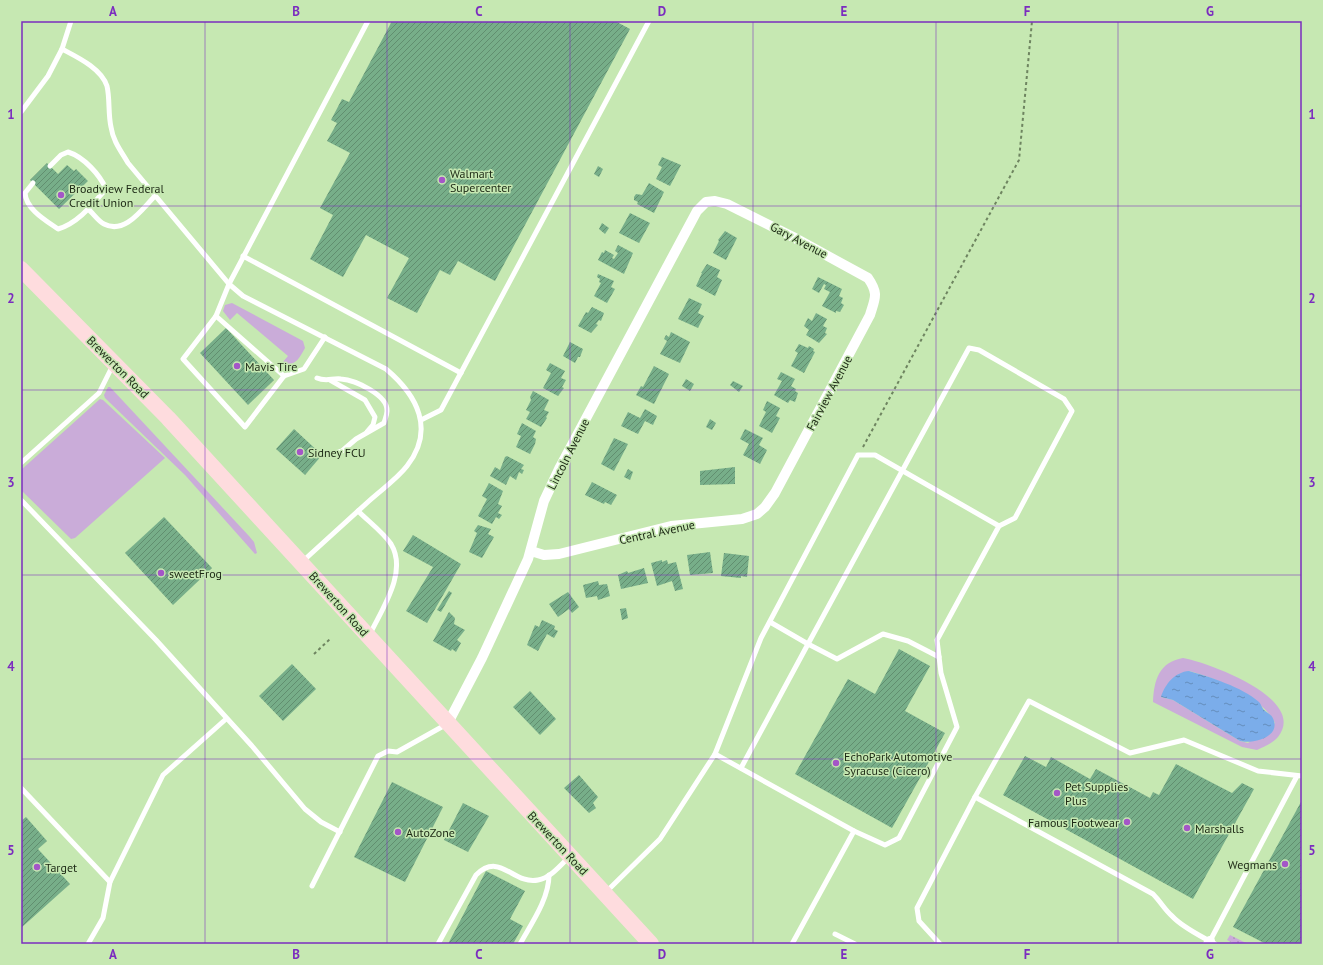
<svg xmlns="http://www.w3.org/2000/svg" width="1323" height="965" font-family="'PT Sans',sans-serif">
	<style>
		.grass { fill: #caacd9; fill-rule: evenodd }
		.garden { fill: url(#garden-dots) }
		.water { fill: url(#water-ripples) }
		.building { fill: url(#building-hatch) }
		.lines { fill: none; stroke-linecap: round; stroke-linejoin: round }
		.path { stroke: #6e8460; stroke-width: 2; stroke-dasharray: 3 3; stroke-linecap: butt }
		.lane { stroke: #fff; stroke-width: 5 }
		.street { stroke: #fff; stroke-width: 10 }
		.primary { stroke: #fedcde; stroke-width: 16 }
		.grid { fill: none; stroke: #7b2cbf; stroke-width: 1; stroke-opacity: 0.55 }
		.poi-dot { fill: #a456c7; stroke: #c6e8b2; stroke-width: 1.5 }
		.labels { text-anchor: middle; dominant-baseline: central; stroke-width: 3; stroke-linejoin: round; paint-order: stroke }
		.poi-label { font-size: 12px; fill: #1c2814; stroke: #c6e8b2; text-anchor: start }
		.street-label { font-size: 12px; fill: #1c2814; stroke: #c6e8b2 }
		.neatline { fill: none; stroke: #7b2cbf; stroke-width: 1.5 }
		.grid-label { font-size: 13px; text-anchor: middle; font-weight: bold; fill: #7b2cbf }
	</style>
	<defs>
		<pattern id="garden-dots" width="8" height="8" patternUnits="userSpaceOnUse"><rect width="8" height="8" fill="#caacd9"/><path d="M2 2h.1M6 6h.1" fill="none" stroke="#ad94b9" stroke-width="1.8" stroke-linecap="round"/></pattern>
		<pattern id="water-ripples" width="26" height="14" patternUnits="userSpaceOnUse"><rect width="26" height="14" fill="#7badea"/><path d="M2 4q2-2 4 0t4 0M15 11q2-2 4 0t4 0" fill="none" stroke="#648dbc"/></pattern>
		<pattern id="building-hatch" width="6" height="6" patternUnits="userSpaceOnUse"><rect width="6" height="6" fill="#77ae89"/><path d="M-1 1l2-2M0 6l6-6M5 7l2-2" fill="none" stroke="#618e6f"/></pattern>
	</defs>
	<rect width="100%" height="100%" fill="#c6e8b2"/>
	<g class="grass">
		<path d="M232,303L303,341L305,348C299,359 295,367 282,363L288,356L237,313L230,320L223,311L225,305Z"/>
		<polygon points="108,387 110,387 249,536 254,542 257,553 255,554 185,475 105,398 104,395"/>
		<polygon points="100,399 103,400 165,458 75,538 71,539 21,490 21,470"/>
		<path d="M1183,658C1210,663 1308,699 1278,737C1273,743 1264,747 1257,750L1242,747L1153,702C1154,680 1159,662 1183,658ZM1189,671C1216,678 1263,697 1275,723L1248,743L1240,741L1173,700L1161,697L1168,685Z"/>
	</g>
	<polygon class="garden" points="1230,935 1246,943 1246,944 1235,944 1227,940"/>
	<path class="water" d="M1189,671C1210,677 1242,687 1259,702C1261,704 1262,708 1264,710C1268,714 1272,714 1274,721C1279,738 1251,744 1240,741L1173,700L1161,697C1165,684 1175,672 1189,671Z"/>
	<g class="building">
		<polygon points="392,21 615,21 630,29 495,281 458,261 450,275 440,270 417,313 387,298 409,258 366,235 343,277 310,259 333,215 320,208 350,153 327,141 337,123 331,120 342,99 349,102"/>
		<polygon points="662,157 681,165 670,186 656,179 662,167 658,165"/>
		<polygon points="47,163 58,174 67,165 74,171 76,169 88,181 59,209 30,180"/>
		<polygon points="598,166 603,169 599,177 594,174"/>
		<polygon points="649,183 664,192 654,213 637,204 638,202 634,200 634,197 636,194 642,195"/>
		<polygon points="630,213 650,223 639,243 619,233"/>
		<polygon points="602,223 609,228 605,234 599,229"/>
		<polygon points="725,231 737,238 726,260 713,253 719,241 718,240"/>
		<polygon points="618,245 633,253 624,274 598,260 602,252 604,253 605,250 614,255 612,258 614,259 618,253 615,251"/>
		<polygon points="707,264 720,270 717,277 722,280 715,296 696,286 702,273 701,273"/>
		<polygon points="598,274 614,281 611,287 615,289 607,303 594,296 601,283 599,282 600,279 597,277"/>
		<polygon points="818,277 842,289 839,296 843,298 841,303 844,305 840,312 836,311 836,313 822,306 830,292 824,289 826,285 824,284 819,293 812,289"/>
		<polygon points="689,298 702,304 698,313 704,316 698,328 678,319"/>
		<polygon points="592,307 604,313 601,321 599,320 596,324 598,325 591,333 578,326 586,312 588,313"/>
		<polygon points="816,313 827,319 823,326 827,328 825,333 827,334 819,343 806,335 809,330 804,326 808,318 812,321"/>
		<polygon points="226,328 274,380 248,405 200,353"/>
		<polygon points="671,332 690,342 680,363 660,354 667,341 664,339 666,335 669,337"/>
		<polygon points="570,342 583,349 580,357 578,357 575,363 563,356"/>
		<polygon points="799,344 808,348 809,346 814,349 813,351 815,352 804,373 791,366 798,353 795,351"/>
		<polygon points="550,363 565,371 561,378 566,380 562,387 564,388 558,396 543,388 551,373 546,370"/>
		<polygon points="654,366 669,374 654,404 636,395 641,386 643,387"/>
		<polygon points="781,372 795,379 791,386 796,389 795,391 798,393 795,402 790,400 788,403 774,395 782,381 777,379"/>
		<polygon points="686,379 694,384 690,391 682,386"/>
		<polygon points="733,381 743,386 739,392 730,385"/>
		<polygon points="533,391 549,400 544,410 549,412 546,417 547,418 541,427 526,419 530,412 526,410 531,400 530,397"/>
		<polygon points="767,401 780,408 776,416 780,418 772,433 759,426 766,412 763,410"/>
		<polygon points="645,409 657,416 653,425 645,421 638,434 621,426 628,412 640,418"/>
		<polygon points="710,419 716,423 712,430 706,427"/>
		<polygon points="522,423 536,431 533,437 536,439 535,444 530,454 516,447 521,436 517,434"/>
		<polygon points="294,429 322,455 305,475 276,449"/>
		<polygon points="745,429 763,438 759,445 767,450 760,464 743,455 749,444 740,439"/>
		<polygon points="614,438 628,444 614,471 601,464"/>
		<polygon points="507,456 524,465 521,469 524,470 522,474 519,472 516,480 510,476 506,485 490,476 495,467 500,470 505,457"/>
		<polygon points="735,467 735,484 700,485 700,471"/>
		<polygon points="628,469 633,472 630,480 624,477"/>
		<polygon points="592,482 617,495 611,505 605,502 604,504 585,495"/>
		<polygon points="489,483 503,491 498,504 502,506 498,513 502,515 499,519 496,517 492,524 478,516 487,499 482,496"/>
		<polygon points="164,517 212,568 173,605 125,553"/>
		<polygon points="478,525 491,529 488,534 494,537 482,558 469,552 477,533 474,531"/>
		<polygon points="413,535 461,564 427,623 406,611 433,567 403,551"/>
		<polygon points="710,552 713,573 690,575 687,555"/>
		<polygon points="724,553 749,556 747,577 741,576 741,578 721,576"/>
		<polygon points="662,560 662,562 667,560 668,564 676,562 683,589 675,591 672,581 657,586 651,563"/>
		<polygon points="644,568 648,583 621,589 618,575 627,571 628,573"/>
		<polygon points="598,581 599,585 607,584 610,596 598,600 597,596 586,598 583,585"/>
		<polygon points="449,591 452,593 441,612 437,610"/>
		<polygon points="568,592 579,607 572,613 569,609 558,617 549,604"/>
		<polygon points="626,608 628,618 622,620 620,609"/>
		<polygon points="449,612 455,618 454,624 465,630 457,640 461,643 456,652 452,649 451,651 433,641"/>
		<polygon points="542,620 555,626 554,629 558,631 554,638 547,634 538,651 527,645 535,625 539,627"/>
		<polygon points="899,649 930,666 905,711 945,733 892,828 795,774 848,679 875,694"/>
		<polygon points="292,664 316,689 283,721 259,696"/>
		<polygon points="530,691 556,719 540,735 513,707"/>
		<polygon points="1025,756 1046,767 1051,757 1090,779 1096,769 1150,798 1153,792 1159,795 1176,764 1232,793 1242,783 1254,789 1193,899 1003,795"/>
		<polygon points="579,775 598,797 593,803 596,808 589,813 564,788"/>
		<polygon points="392,782 443,807 405,882 354,857"/>
		<polygon points="1302,800 1302,944 1266,944 1233,927"/>
		<polygon points="463,803 489,816 468,852 444,840"/>
		<polygon points="26,817 47,841 38,849 70,884 21,928 21,821"/>
		<polygon points="486,871 525,891 510,919 523,926 513,944 448,944"/>
	</g>
	<g class="lines">
		<g class="path">
			<polyline points="863,447 1019,160 1032,21"/>
			<polyline points="314,654 330,639"/>
		</g>
		<g class="lane">
			<path d="M62,49C77,57 101,68 107,86C110,99 108,114 111,127C113,141 121,151 128,163L229,284L243,296L386,369C418,396 435,430 407,466C397,479 381,490 369,501C347,521 325,541 303,561"/>
			<polyline points="21,112 48,76 62,49 71,21"/>
			<path d="M33,183L25,193C26,209 45,220 58,229C78,223 92,205 106,189C100,175 84,157 68,152L61,155L50,166"/>
			<path d="M88,209C93,213 98,221 104,224C125,235 142,209 155,196"/>
			<polyline points="243,256 461,373"/>
			<polyline points="216,316 284,376"/>
			<polyline points="325,337 304,369 284,376 245,427 183,359 216,316 229,284 368,21"/>
			<path d="M317,378C326,382 332,378 341,379C355,380 388,395 387,411C387,415 385,419 384,423L356,439L342,451L335,453"/>
			<polyline points="330,380 365,400 375,417 373,425 367,432"/>
			<polyline points="421,420 441,410 649,21"/>
			<polyline points="21,463 99,393 113,365"/>
			<polyline points="21,500 156,640 252,746 305,809 321,822 340,832"/>
			<path d="M358,511C368,521 383,532 391,544C408,572 382,609 370,634"/>
			<polyline points="770,622 808,644 969,348 979,350 1064,399 1072,411 1015,518 999,526"/>
			<polyline points="715,754 761,638 858,455 875,455 999,526 937,640 941,673 957,727 899,838 885,845 854,831"/>
			<polyline points="741,768 808,644 837,659 883,634 908,641 939,657"/>
			<polyline points="21,788 110,882"/>
			<polyline points="975,797 1029,701 1130,753 1184,740 1258,771 1302,776"/>
			<polyline points="312,886 378,756 388,751 397,752 447,724"/>
			<polyline points="606,892 660,839 715,754 854,831 792,944"/>
			<polyline points="835,934 855,944"/>
			<polyline points="1210,941 1297,776"/>
			<polyline points="88,944 103,918 110,882 163,775 226,719"/>
			<path d="M438,944L476,875C500,851 513,885 538,880C550,878 560,866 568,858"/>
			<path d="M520,944C531,924 549,899 549,875"/>
			<path d="M940,944L919,921L917,908L975,797L1153,894C1160,901 1165,910 1172,916C1183,928 1201,936 1215,944"/>
		</g>
		<g class="street">
			<path d="M448,723L482,658L528,559L544,501L560,467L697,211L706,202L715,201L727,204L793,237L868,278C879,294 875,298 870,315L775,493L765,507L757,514L742,519L671,526L559,554L544,555L531,551"/>
			<polyline points="1208,944 1210,941"/>
		</g>
		<polyline class="primary" points="21,269 168,418 651,944"/>
	</g>
	<path class="grid" d="M205,21V944M387,21V944M570,21V944M753,21V944M936,21V944M1118,21V944M21,206H1302M21,390H1302M21,575H1302M21,759H1302"/>
	<g class="poi-dot">
		<circle cx="442" cy="180" r="4"/>
		<circle cx="61" cy="195" r="4"/>
		<circle cx="237" cy="366" r="4"/>
		<circle cx="300" cy="452" r="4"/>
		<circle cx="161" cy="573" r="4"/>
		<circle cx="836" cy="763" r="4"/>
		<circle cx="1057" cy="793" r="4"/>
		<circle cx="1127" cy="822" r="4"/>
		<circle cx="1187" cy="828" r="4"/>
		<circle cx="398" cy="832" r="4"/>
		<circle cx="1285" cy="864" r="4"/>
		<circle cx="37" cy="867" r="4"/>
	</g>
	<g class="labels">
		<g class="poi-label">
			<text x="450" y="173">Walmart<tspan x="450" dy="14">Supercenter</tspan></text>
			<text x="69" y="188">Broadview Federal<tspan x="69" dy="14">Credit Union</tspan></text>
			<text x="245" y="366">Mavis Tire</text>
			<text x="308" y="452">Sidney FCU</text>
			<text x="169" y="573">sweetFrog</text>
			<text x="844" y="756">EchoPark Automotive<tspan x="844" dy="14">Syracuse (Cicero)</tspan></text>
			<text x="1065" y="786">Pet Supplies<tspan x="1065" dy="14">Plus</tspan></text>
			<text x="1119" y="822" text-anchor="end">Famous Footwear</text>
			<text x="1195" y="828">Marshalls</text>
			<text x="406" y="832">AutoZone</text>
			<text x="1277" y="864" text-anchor="end">Wegmans</text>
			<text x="45" y="867">Target</text>
		</g>
		<g class="street-label">
			<text transform="translate(799 240) rotate(28)">Gary Avenue</text>
			<text transform="translate(118 367) rotate(45)">Brewerton Road</text>
			<text transform="translate(829 393) rotate(-62)">Fairview Avenue</text>
			<text transform="translate(568 454) rotate(-63)">Lincoln Avenue</text>
			<text transform="translate(657 532) rotate(-12)">Central Avenue</text>
			<text transform="translate(339 604) rotate(48)">Brewerton Road</text>
			<text transform="translate(558 843) rotate(47)">Brewerton Road</text>
		</g>
	</g>
	<rect width="1323" height="965" fill="none" stroke="#c6e8b2" stroke-width="44"/>
	<rect x="22" y="22" width="1279" height="921" class="neatline"/>
	<g class="grid-label">
		<text x="113" y="16">A</text>
		<text x="296" y="16">B</text>
		<text x="479" y="16">C</text>
		<text x="662" y="16">D</text>
		<text x="844" y="16">E</text>
		<text x="1027" y="16">F</text>
		<text x="1210" y="16">G</text>
		<text x="11" y="119">1</text>
		<text x="1312" y="119">1</text>
		<text x="11" y="303">2</text>
		<text x="1312" y="303">2</text>
		<text x="11" y="487">3</text>
		<text x="1312" y="487">3</text>
		<text x="11" y="671">4</text>
		<text x="1312" y="671">4</text>
		<text x="11" y="855">5</text>
		<text x="1312" y="855">5</text>
		<text x="113" y="959">A</text>
		<text x="296" y="959">B</text>
		<text x="479" y="959">C</text>
		<text x="662" y="959">D</text>
		<text x="844" y="959">E</text>
		<text x="1027" y="959">F</text>
		<text x="1210" y="959">G</text>
	</g>
</svg>
